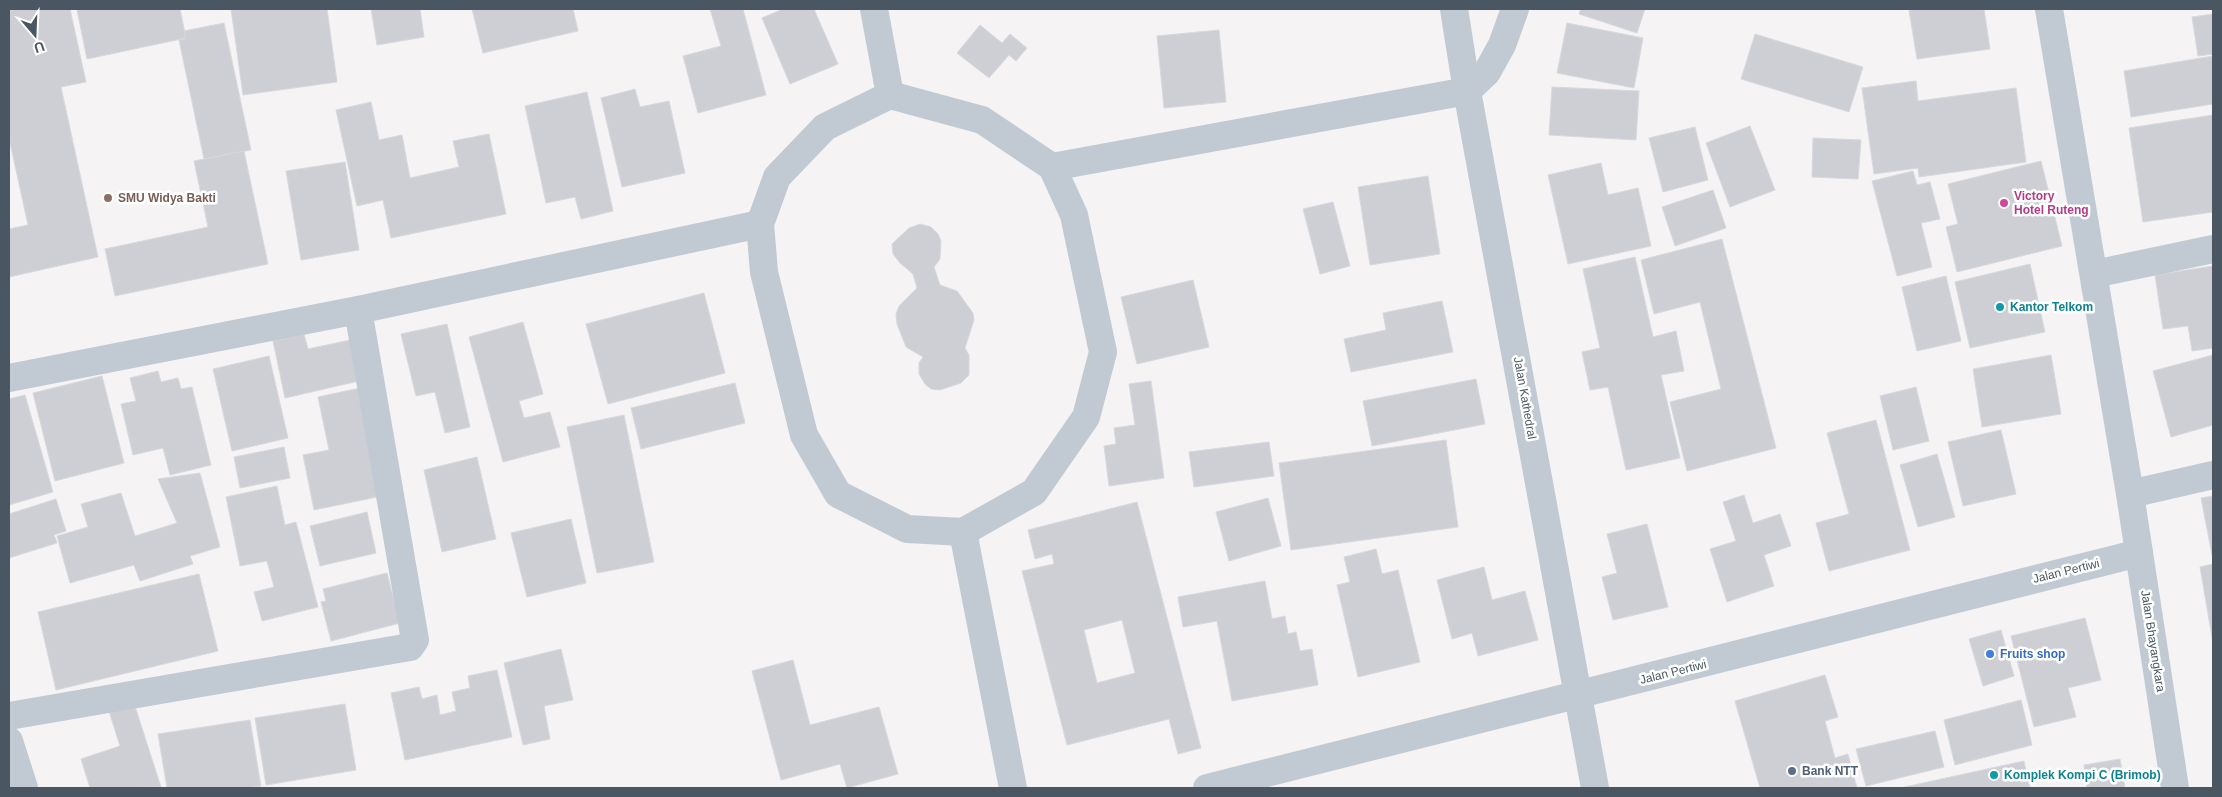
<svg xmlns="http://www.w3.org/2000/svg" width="2222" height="797" font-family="Helvetica,sans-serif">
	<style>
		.building { fill: #cdcfd5; stroke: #d7d9de; fill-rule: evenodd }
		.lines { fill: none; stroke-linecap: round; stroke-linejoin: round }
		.minor { stroke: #c1cad2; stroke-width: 28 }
		.education-dot { fill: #8d6e63; stroke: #fff; stroke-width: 2 }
		.hotel-dot { fill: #d1479c; stroke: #fff; stroke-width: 2 }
		.culture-dot { fill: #0f9aa8; stroke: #fff; stroke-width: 2 }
		.shop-dot { fill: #3f7fe0; stroke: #fff; stroke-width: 2 }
		.service-dot { fill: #5c6f8a; stroke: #fff; stroke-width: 2 }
		.labels { text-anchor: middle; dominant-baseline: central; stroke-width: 5; stroke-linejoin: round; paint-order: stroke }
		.hotel-label { font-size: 12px; font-weight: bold; fill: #b23c85; stroke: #fff; text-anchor: start }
		.education-label { font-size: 12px; font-weight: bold; fill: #785e54; stroke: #fff; text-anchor: start }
		.culture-label { font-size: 12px; font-weight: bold; fill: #0d838f; stroke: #fff; text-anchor: start }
		.street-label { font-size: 12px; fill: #4a5661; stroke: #fff }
		.shop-label { font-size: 12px; font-weight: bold; fill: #366cbe; stroke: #fff; text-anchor: start }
		.service-label { font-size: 12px; font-weight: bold; fill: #4e5e75; stroke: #fff; text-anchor: start }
	</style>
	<rect width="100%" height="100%" fill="#f5f3f3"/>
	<g class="building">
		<polygon points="9,9 70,9 86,82 61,87 98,257 9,277 9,229 28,225 9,138"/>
		<polygon points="84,9 180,9 186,38 87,59 77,10"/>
		<polygon points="231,9 327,9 337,82 243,95"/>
		<polygon points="371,9 420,9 424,37 377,45"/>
		<polygon points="472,9 573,9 578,31 483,53"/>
		<polygon points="710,9 743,9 766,95 698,113 683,56 721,46"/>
		<polygon points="783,9 814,9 838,64 790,84 762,18"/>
		<polygon points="1581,9 1645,9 1637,33 1579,14"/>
		<polygon points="1920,9 1984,9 1990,49 1917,59 1909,10"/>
		<polygon points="2213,14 2213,54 2198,56 2192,17"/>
		<polygon points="224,23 251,150 204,159 179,40 186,38 184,31"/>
		<polygon points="1567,23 1643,38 1634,88 1557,73"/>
		<polygon points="980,25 1002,43 1010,34 1027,48 1016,61 1009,55 989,78 957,53"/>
		<polygon points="1219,30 1226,102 1164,108 1157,36"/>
		<polygon points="1755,34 1863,67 1849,112 1741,79"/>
		<polygon points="2213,56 2213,104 2131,117 2124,71"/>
		<polygon points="1916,81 1918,101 2016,88 2026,162 1919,177 1918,168 1874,174 1862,88"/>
		<polygon points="1552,87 1639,91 1636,140 1549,135"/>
		<polygon points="635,89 640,107 669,101 685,173 622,187 601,98"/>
		<polygon points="587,92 613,211 581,219 575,197 546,203 525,106"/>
		<polygon points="371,102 379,140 402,135 410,178 459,167 453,141 489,134 506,214 391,238 383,200 357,206 336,110"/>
		<polygon points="2213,115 2213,212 2143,222 2129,128"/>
		<polygon points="1750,126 1775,190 1730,207 1706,143"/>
		<polygon points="1695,127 1708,180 1663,192 1649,138"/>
		<polygon points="1813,138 1861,140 1858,179 1812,177"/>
		<polygon points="244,151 268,264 115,296 105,249 208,227 194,161"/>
		<polygon points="2041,161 2062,246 1957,272 1946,227 1958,224 1948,184"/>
		<polygon points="345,162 359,250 301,260 286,171"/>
		<polygon points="1601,163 1608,195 1638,188 1651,246 1568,264 1548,175"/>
		<polygon points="1913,171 1917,185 1930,182 1940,219 1921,223 1932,267 1897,276 1872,181"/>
		<polygon points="1428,176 1440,254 1370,265 1358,187"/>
		<polygon points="1713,190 1726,228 1675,246 1662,207"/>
		<polygon points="1333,202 1350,266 1320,274 1303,209"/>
		<polygon points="920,224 931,227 938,234 941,241 940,259 934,267 940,285 957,291 973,313 974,320 965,348 969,355 969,375 961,383 940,390 931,389 925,384 919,374 919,363 923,357 906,347 897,324 896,314 899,306 917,288 913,274 900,263 893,254 892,244 909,228"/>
		<polygon points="1722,239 1776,448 1687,471 1670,402 1721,389 1700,302 1654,314 1641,260"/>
		<polygon points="1635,257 1653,337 1676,331 1684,371 1661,375 1680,458 1626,470 1608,387 1590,390 1582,352 1600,348 1583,269"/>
		<polygon points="2030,264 2045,332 1970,348 1955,282"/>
		<polygon points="2213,266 2213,348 2192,351 2188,326 2163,329 2155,275"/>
		<polygon points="1946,276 1961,341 1917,351 1902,287"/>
		<polygon points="1193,280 1209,347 1137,364 1121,297"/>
		<polygon points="704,293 725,373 608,404 586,324"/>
		<polygon points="1442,301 1453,352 1351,372 1344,339 1386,330 1383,313"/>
		<polygon points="523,322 543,394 519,401 524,418 550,412 560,447 503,462 469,337"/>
		<polygon points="447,324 470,427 445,433 435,392 416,396 401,334"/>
		<polygon points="304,334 308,349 350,340 359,381 285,398 273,341"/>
		<polygon points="2051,355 2061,414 1982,427 1973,369"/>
		<polygon points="2213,355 2213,425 2171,437 2153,371"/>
		<polygon points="269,356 288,438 232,451 213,369"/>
		<polygon points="158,371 161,382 178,378 181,389 192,387 211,465 170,475 163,448 133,455 121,404 136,401 130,378"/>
		<polygon points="102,376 124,463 55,481 33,393"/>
		<polygon points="1476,379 1485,424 1372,446 1363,401"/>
		<polygon points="1151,381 1164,478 1109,486 1104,446 1116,444 1114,428 1135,425 1129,384"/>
		<polygon points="735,383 745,423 641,449 631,408"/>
		<polygon points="1916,387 1929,441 1893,450 1880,396"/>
		<polygon points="360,388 382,496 314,510 303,455 329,450 318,397"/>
		<polygon points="25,395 53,492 9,505 9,399"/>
		<polygon points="624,415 654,562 597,573 567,427"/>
		<polygon points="1876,420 1910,550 1829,571 1816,523 1849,514 1827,433"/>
		<polygon points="2001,430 2016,494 1963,506 1948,442"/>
		<polygon points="1446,440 1458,527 1291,550 1279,463"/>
		<polygon points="1269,442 1274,476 1194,487 1189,452"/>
		<polygon points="284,447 290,478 240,488 234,457"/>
		<polygon points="1937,454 1955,517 1918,527 1900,465"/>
		<polygon points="477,457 496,539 442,552 424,470"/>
		<polygon points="200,473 220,547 190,556 193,564 140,581 134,565 70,583 57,536 88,527 81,504 121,493 135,536 177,523 158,479"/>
		<polygon points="277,486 285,525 296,522 318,607 262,621 254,592 274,587 267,561 240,566 226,497"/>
		<polygon points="1744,495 1753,523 1780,514 1791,546 1764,555 1774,586 1727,602 1710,549 1736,541 1723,502"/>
		<polygon points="2213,496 2213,555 2212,555 2201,498"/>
		<polygon points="1268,498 1281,546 1229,561 1216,512"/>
		<polygon points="56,499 66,531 54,535 57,543 9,558 9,514"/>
		<path d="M1137,502L1201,748L1178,754L1169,719L1067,745L1022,571L1054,564L1052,554L1035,559L1028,530ZM1122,620L1135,673L1097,683L1084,630Z"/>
		<polygon points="367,512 376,553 320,566 310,526"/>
		<polygon points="571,519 586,583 527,597 511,533"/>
		<polygon points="1647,524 1668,607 1613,620 1602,577 1617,573 1607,534"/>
		<polygon points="1376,549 1382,574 1398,570 1420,662 1358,677 1337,585 1350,582 1344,557"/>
		<polygon points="2213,564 2213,643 2200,567"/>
		<polygon points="1484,567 1492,600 1525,591 1538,640 1478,656 1472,633 1452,639 1437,580"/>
		<polygon points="387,573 400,623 331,641 321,602 326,601 323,589"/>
		<polygon points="199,574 218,651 56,690 38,612"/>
		<polygon points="1265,581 1272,619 1285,616 1288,634 1296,632 1300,651 1312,649 1318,685 1232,701 1217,621 1183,627 1178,597"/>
		<polygon points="2085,618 2101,680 2068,688 2076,717 2034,727 2011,636"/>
		<polygon points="2001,630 2014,676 1983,686 1969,639"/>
		<polygon points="561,649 573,700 544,706 550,739 523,745 504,663"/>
		<polygon points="793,660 810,725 879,707 898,774 847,788 840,764 781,780 752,671"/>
		<polygon points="497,670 512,737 405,760 391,693 419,687 422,699 437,695 440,715 456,711 452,692 470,688 468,676"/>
		<polygon points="1825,675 1838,717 1825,721 1835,758 1848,754 1857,788 1760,788 1735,701"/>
		<polygon points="132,697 161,787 90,788 81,759 120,746 107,705"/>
		<polygon points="2021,700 2032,745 1955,765 1944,720"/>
		<polygon points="345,704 356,770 266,785 255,718"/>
		<polygon points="250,720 261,786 245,788 167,788 158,734"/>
		<polygon points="1935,731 1944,767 1866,786 1856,749"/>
		<polygon points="2120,759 2125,788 2087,788 2084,765"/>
		<polygon points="2024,761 2030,788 1900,788"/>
	</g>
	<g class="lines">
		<g class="minor">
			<polyline points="874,9 890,95"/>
			<polyline points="1454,9 1467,91 1595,788"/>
			<polyline points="2049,9 2130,494 2175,788"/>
			<polygon points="890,95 982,120 1052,167 1074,215 1103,352 1086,417 1034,492 963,532 907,529 838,494 804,435 764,272 760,224 777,177 825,127"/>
			<polyline points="1052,167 1467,91 1487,72 1502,45 1515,9"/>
			<polyline points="2094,274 2213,249"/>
			<polyline points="9,378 358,310 760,224"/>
			<polyline points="2130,494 2213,475"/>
			<polyline points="963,532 1013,788"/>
			<polyline points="9,716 410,647 415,640 358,310"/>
			<polyline points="9,741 24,788"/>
			<polyline points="1207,788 2139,553"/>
		</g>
	</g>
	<circle class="education-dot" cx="108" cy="198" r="5"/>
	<circle class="hotel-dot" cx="2004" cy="203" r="5"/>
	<g class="culture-dot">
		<circle cx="2000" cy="307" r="5"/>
		<circle cx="1994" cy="775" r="5"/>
	</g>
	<circle class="shop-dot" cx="1990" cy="654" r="5"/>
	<circle class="service-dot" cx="1792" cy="771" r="5"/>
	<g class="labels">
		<g class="hotel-label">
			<text x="2014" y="196">Victory<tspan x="2014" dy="14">Hotel Ruteng</tspan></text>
		</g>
		<g class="education-label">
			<text x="118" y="198">SMU Widya Bakti</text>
		</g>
		<g class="culture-label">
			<text x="2010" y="307">Kantor Telkom</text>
			<text x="2004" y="775">Komplek Kompi C (Brimob)</text>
		</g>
		<g class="street-label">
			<text transform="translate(1525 398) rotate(80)">Jalan Kathedral</text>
			<text transform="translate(2066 571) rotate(-14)">Jalan Pertiwi</text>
			<text transform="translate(2153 641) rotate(81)">Jalan Bhayangkara</text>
			<text transform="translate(1673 672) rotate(-14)">Jalan Pertiwi</text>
		</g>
		<g class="shop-label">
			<text x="2000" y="654">Fruits shop</text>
		</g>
		<g class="service-label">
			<text x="1802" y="771">Bank NTT</text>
		</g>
	</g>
	<rect width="2222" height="797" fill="none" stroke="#4a5661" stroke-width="20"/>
	<g transform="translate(35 35) rotate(161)" stroke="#ffffff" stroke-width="4" paint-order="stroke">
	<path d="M0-4L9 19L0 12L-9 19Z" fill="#4a5661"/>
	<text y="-8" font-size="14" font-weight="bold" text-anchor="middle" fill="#4a5661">U</text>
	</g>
</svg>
